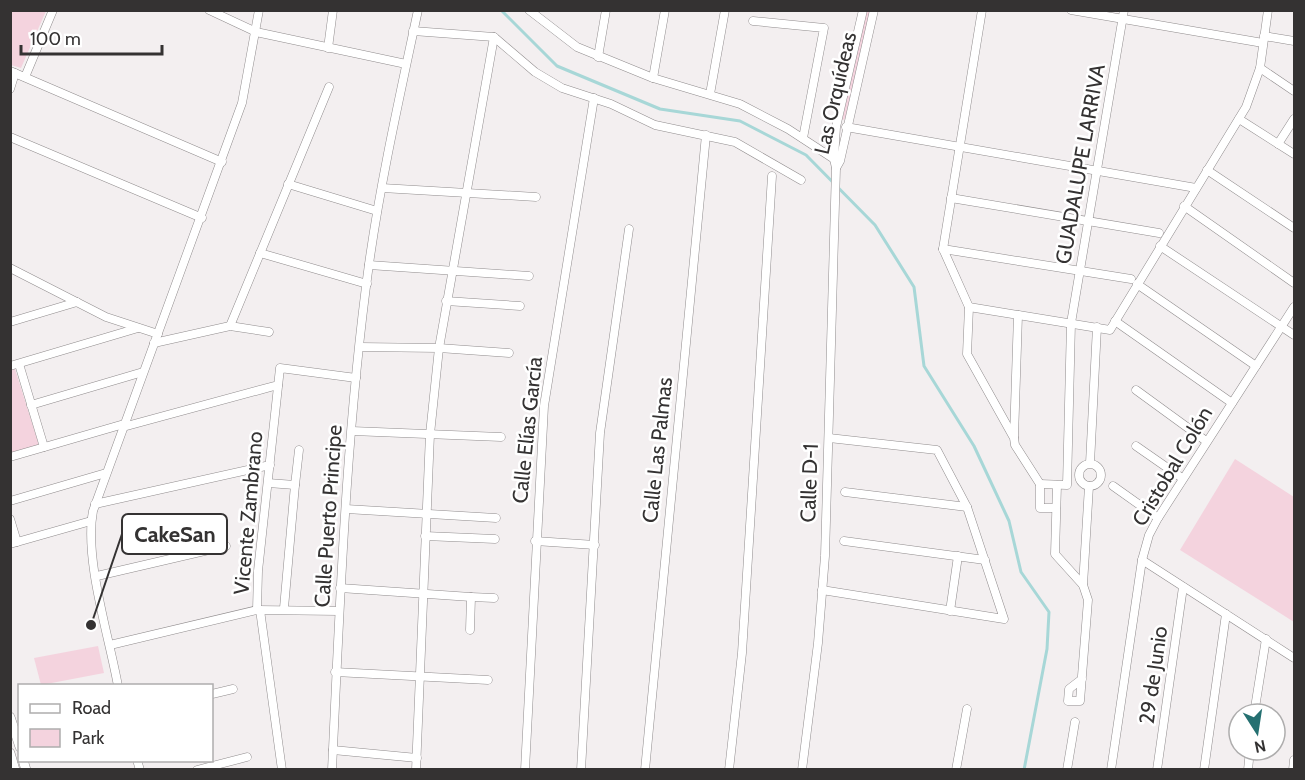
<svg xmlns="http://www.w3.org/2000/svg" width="1305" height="780" font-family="Cabin,sans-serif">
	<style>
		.green { fill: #f4d3de }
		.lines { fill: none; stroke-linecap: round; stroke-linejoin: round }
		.stream { stroke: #a7d7d7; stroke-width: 3 }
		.minor-casing { stroke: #908c8d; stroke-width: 9 }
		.tertiary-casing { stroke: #908c8d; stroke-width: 10 }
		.minor { stroke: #fff; stroke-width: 8 }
		.tertiary { stroke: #fff; stroke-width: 9 }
		.labels { text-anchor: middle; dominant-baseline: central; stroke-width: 5; stroke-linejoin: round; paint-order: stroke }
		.street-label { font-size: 21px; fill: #343232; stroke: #fff }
		.leader { fill: none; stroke: #343232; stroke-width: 2 }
		.callout-dot { fill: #343232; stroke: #fff; stroke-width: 2 }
		.callout { fill: #fff; stroke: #343232; stroke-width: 2 }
		.callout-label { font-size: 22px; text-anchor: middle; font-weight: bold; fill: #343232 }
	</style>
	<rect width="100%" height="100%" fill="#f3eff0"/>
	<g class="green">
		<polygon points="10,11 46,11 21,68 11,65"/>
		<polygon points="866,11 871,11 845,119 842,120"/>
		<polygon points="15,369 39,445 11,453 11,370"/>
		<polygon points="1235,459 1294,497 1294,622 1180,550"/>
		<polygon points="98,646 104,673 41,685 34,658"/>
	</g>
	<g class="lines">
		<polyline class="stream" points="501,10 557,66 660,109 740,121 806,155 875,225 914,287 924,366 974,446 1009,521 1021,572 1049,612 1047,649 1024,770"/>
		<g class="minor-casing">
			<g id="minor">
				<polyline points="209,10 256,32 406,64"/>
				<polyline points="529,10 577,47 653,78 740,104 788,129 834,159"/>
				<polyline points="982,10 943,249 969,307 967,354 1014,438 1015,445 1040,484 1040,508 1056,508"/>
				<polyline points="1071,10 1263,43"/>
				<polyline points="753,21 824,28 803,138"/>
				<polyline points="413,31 494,37 535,72 562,88 611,104 655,125 735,142 801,180"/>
				<polyline points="1264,36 1294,41"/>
				<polyline points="328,48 333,10"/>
				<polyline points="598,57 606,10"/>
				<polyline points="1260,68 1294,91"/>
				<polyline points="10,71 222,162"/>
				<polyline points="25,77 53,10"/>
				<polyline points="653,78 665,10"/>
				<polyline points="10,89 15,73"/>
				<polyline points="710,94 725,10"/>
				<polyline points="1239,119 1294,154"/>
				<polyline points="846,127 1196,188"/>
				<polyline points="10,137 202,218"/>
				<polyline points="1278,144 1294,119"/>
				<polyline points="836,168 840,161 874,10"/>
				<polyline points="1207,170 1294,228"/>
				<polyline points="288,184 377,211"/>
				<polyline points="382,188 536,197"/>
				<polyline points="951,198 1159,233"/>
				<polyline points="1184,206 1294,283"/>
				<polyline points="1160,246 1294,335"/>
				<polyline points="943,249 1131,279"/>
				<polyline points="260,253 367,284"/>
				<polyline points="369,265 529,276"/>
				<polyline points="10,268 106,317 158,334"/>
				<polyline points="1137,284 1256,366"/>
				<polyline points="446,301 520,306"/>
				<polyline points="969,307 1110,330 1246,107 1260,68 1268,10"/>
				<polyline points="1115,321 1232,403"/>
				<polyline points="10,322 77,302"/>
				<polyline points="230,326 329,87"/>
				<polyline points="154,343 230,326 269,332"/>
				<polyline points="360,347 439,348 509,353"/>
				<polyline points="19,364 44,447"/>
				<polyline points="10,366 138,328"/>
				<polyline points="1136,390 1206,441"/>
				<polyline points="31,405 143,372"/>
				<polyline points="352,431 501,437"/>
				<polyline points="1014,437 1018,315"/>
				<polyline points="1136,446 1182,478"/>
				<polyline points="10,457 124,424 123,427 278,385"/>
				<polyline points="1090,463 1097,327"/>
				<circle cx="1090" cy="475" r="11"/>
				<polyline points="268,483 295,485 284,608"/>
				<polyline points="1040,484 1067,485 1071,323 1124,10"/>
				<polyline points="295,485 299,450"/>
				<polyline points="1057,485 1055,554 1083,585"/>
				<polyline points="1113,486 1158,518"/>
				<polyline points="845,492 967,507"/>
				<polyline points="10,501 106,473"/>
				<polyline points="95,504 270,465"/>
				<polyline points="346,509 496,518"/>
				<polyline points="10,519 17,542"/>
				<polyline points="425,536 495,539"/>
				<polyline points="535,541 595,545"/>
				<polyline points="844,541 985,560"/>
				<polyline points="10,544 91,521"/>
				<polyline points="1142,560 1294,658"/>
				<polyline points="97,576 226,546"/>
				<polyline points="340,588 471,597 470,630"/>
				<polyline points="822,590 1004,619 967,507 937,450 829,438"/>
				<polyline points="471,597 494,598"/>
				<polyline points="950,611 958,556"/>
				<polyline points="110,645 257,610 339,611"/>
				<polyline points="335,672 488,680"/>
				<polyline points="1082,679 1069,689 1068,701 1080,701 1088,600 1083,585 1089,486"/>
				<path d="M118,686C109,636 84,559 93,511L242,103L259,10"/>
				<polyline points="212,694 233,689"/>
				<polyline points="1254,714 1266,639"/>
				<polyline points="333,750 417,758"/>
				<polyline points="137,760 140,770"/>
				<polyline points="197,770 247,757"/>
				<polyline points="282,770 260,610 257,610 258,571 280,368 356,378"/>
				<path d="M332,770C340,601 346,431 369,264C381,179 400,95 418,10"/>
				<polyline points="416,770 430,434 439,348 494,37"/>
				<polyline points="525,770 544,406 594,98"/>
				<polyline points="581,770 600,433 629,229"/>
				<polyline points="645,770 706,135"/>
				<polyline points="729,770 742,653 772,176"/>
				<polyline points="802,770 818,643 825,556 836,168 834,159 836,127 863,10"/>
				<polyline points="956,770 967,709"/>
				<polyline points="1067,770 1075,722"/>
				<polyline points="1111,770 1142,560 1149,535 1158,518 1294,307"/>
				<polyline points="1157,770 1183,587"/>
				<polyline points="1204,770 1226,614"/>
				<polyline points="1248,770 1250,750"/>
				<polyline points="1293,770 1294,760"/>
			</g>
		</g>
		<g class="tertiary-casing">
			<g id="tertiary">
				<polyline points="10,717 20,747"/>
				<polyline points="10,753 15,770"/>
				<polyline points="23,760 26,770"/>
			</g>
		</g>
		<use href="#minor" class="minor"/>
		<use href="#tertiary" class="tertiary"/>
	</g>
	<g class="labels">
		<g class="street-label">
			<text transform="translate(835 93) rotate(-77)">Las Orquídeas</text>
			<text transform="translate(1080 164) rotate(-80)">GUADALUPE LARRIVA</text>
			<text transform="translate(527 430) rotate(-84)">Calle Elías García</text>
			<text transform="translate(657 450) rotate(-84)">Calle Las Palmas</text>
			<text transform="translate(1172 466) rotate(-59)">Cristobal Colón</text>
			<text transform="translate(809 483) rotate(-88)">Calle D-1</text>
			<text transform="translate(248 513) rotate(-85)">Vicente Zambrano</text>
			<text transform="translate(328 516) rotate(-86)">Calle Puerto Principe</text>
			<text transform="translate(1153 675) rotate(-82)">29 de Junio</text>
		</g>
	</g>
	<path class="leader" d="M91 625L122 534"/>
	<circle class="callout-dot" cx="91" cy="625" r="6"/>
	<rect class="callout" x="122" y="514" width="105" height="40" rx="6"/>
	<g class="callout-label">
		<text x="175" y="542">CakeSan</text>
	</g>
	<rect width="1305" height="780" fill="none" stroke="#343232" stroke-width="24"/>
	<rect x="18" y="684" width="195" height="78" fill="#ffffff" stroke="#aeadad" stroke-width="1.5"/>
	<rect x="30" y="704" width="30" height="9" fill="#ffffff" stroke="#aeadad" stroke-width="1.5"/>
	<text x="72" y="714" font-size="18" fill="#343232">Road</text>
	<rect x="30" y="729" width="30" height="18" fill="#f4d3de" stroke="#aeadad" stroke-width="1.5"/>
	<text x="72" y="744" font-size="18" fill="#343232">Park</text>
	<g transform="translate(1257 732) rotate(168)"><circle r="28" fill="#ffffff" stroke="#aeadad" stroke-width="1.5"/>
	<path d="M0-4.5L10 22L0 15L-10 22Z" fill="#257071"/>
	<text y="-9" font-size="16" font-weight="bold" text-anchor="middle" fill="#343232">N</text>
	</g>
	<path d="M21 45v9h141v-9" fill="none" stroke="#343232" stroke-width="3"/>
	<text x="30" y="45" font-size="18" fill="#343232" stroke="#ffffff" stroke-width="4.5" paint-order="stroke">100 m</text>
</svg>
